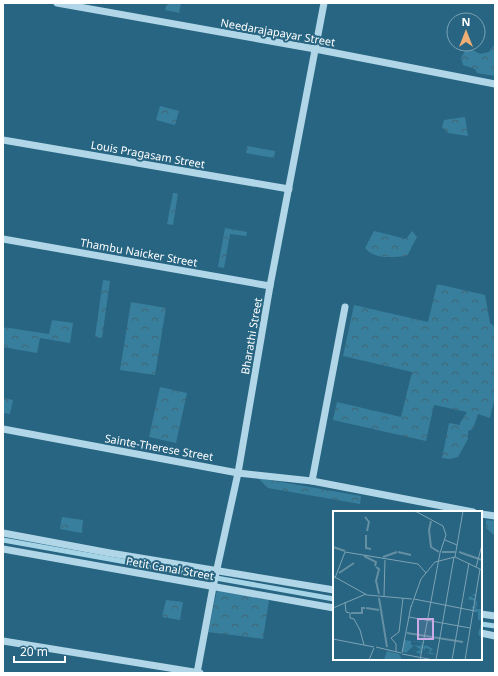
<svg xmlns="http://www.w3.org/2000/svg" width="498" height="676" font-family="'Noto Sans',sans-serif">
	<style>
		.forest { fill: url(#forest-crowns) }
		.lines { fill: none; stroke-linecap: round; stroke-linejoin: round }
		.stream { stroke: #a5d4e7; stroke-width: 5 }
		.minor { stroke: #b0d6e7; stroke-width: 7 }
		.labels { text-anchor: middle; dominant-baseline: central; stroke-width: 4; stroke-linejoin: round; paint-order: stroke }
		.street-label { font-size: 11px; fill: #fff; stroke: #276582 }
		.inset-river { fill: none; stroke: #658fa2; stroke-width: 2 }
		.inset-road { fill: none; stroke: #7da3b4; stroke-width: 1 }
		.view { fill: #caabe5; fill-opacity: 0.15; stroke: #caabe5; stroke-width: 2 }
		.inset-edge { fill: none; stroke: #fff; stroke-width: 2 }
	</style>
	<defs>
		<pattern id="forest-crowns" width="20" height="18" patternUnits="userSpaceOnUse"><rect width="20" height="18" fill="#387f9e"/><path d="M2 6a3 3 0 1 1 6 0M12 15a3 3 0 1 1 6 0" fill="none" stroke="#426675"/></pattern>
	</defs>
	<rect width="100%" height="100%" fill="#276582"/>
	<g class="forest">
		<polygon points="167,3 181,3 179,13 165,10"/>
		<polygon points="495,44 495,76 477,73 475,69 463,65 461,58 465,51 473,50 480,54 489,52"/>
		<polygon points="160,106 179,111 175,125 156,120"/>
		<polygon points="465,117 468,136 448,133 442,127 444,120"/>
		<polygon points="247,146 275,151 274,158 246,153"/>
		<polygon points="173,193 178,193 173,225 167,224"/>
		<polygon points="225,228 247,232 246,236 230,234 224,268 218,267"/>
		<path d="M374,231L406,239L412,231L417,237L407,256C392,257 375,260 365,248Z"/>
		<polygon points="103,280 110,281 102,338 95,337"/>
		<polygon points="437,284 485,295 490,323 495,327 495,397 490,418 478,414 473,429 468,431 468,439 458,457 450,459 442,458 449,423 460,425 460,423 467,412 434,405 426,441 333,420 337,402 401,417 412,372 343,356 354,305 428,322"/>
		<polygon points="131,302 166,308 155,375 120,370"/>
		<polygon points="52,320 73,323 70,343 40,338 37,353 3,347 3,327 49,334"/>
		<polygon points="160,387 187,393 176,443 149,437"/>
		<polygon points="3,398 13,400 10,414 3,413"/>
		<polygon points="258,478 361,496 360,504 268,488"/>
		<polygon points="62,517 83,520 82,533 60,529"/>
		<polygon points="486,520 495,521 495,536 486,528"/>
		<polygon points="217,590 269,600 263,639 208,632"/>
		<polygon points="166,600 183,602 180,620 162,617"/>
	</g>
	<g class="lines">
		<g class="stream">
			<polyline points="3,540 334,599"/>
			<polyline points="481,624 495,626"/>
		</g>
		<g class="minor">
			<polyline points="57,3 315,49 495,84"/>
			<polyline points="3,140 289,189"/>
			<polyline points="3,239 270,286"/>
			<polyline points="3,429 238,473 312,481 473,512"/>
			<polyline points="312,481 345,307"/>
			<polyline points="481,514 495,516"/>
			<polyline points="3,533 110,553 334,590"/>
			<polyline points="3,549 334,608"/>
			<polyline points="481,614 495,616"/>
			<polyline points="481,633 495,636"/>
			<polyline points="3,641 200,673"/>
			<polyline points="197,673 213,587 238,473 270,286 324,3"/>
		</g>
	</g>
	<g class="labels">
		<g class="street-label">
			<text transform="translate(278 32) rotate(10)">Needarajapayar Street</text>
			<text transform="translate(148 154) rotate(10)">Louis Pragasam Street</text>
			<text transform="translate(139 252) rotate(10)">Thambu Naicker Street</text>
			<text transform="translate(251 336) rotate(-80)">Bharathi Street</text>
			<text transform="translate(159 447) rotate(10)">Sainte-Therese Street</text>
			<text transform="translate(170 568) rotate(10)">Petit Canal Street</text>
		</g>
	</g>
	<g transform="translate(333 511)">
		<rect width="149" height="149" fill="#276582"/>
		<path d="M143,83L142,91L144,90V95H149H143V98H148L142,99L149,98V128L145,123L149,110L145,109V101H142V96L140,100L138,99L140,98L138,96L143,95L142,90L135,88L137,85L142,88V85L138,84ZM71,129L78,130V134L87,135L90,132L79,130L90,131V136L93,134L100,138L97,141L104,144L92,142H96L97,138L92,137V140L90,136L88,143L82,141L88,139L81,134L73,142L69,140ZM54,140L66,143L69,149H51Z" fill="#387f9e"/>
		<path class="inset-river" d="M32,6L36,11L34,20M98,10L96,19L98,36L106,41M33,24V37L38,38M0,36L12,40M65,41L78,44M109,41H122M126,41L149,49M31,45L43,51L42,55M50,46L64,41M43,56L46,58L43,70L46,83M6,62L21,52M46,87L54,136M33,97L46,99M18,102H29V97H32M74,122L130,131"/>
		<path class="inset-road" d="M82,0L110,15L113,24L107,42L87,149M112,29L124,34M122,46L149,59M122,46L130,0M143,56L149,34M0,65L34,84L79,88M2,67L12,41L85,53L93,62M51,85L52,49M81,88L142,100M12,91L13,101L17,102V107L21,108L27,119L31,134M78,96L88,68L102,51L122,46M0,97L33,83M76,106L137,117M0,128L41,136M43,136L68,142M63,141V133L58,127L66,121L70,87M69,142L78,95M69,143L101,149M36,149L41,137M103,149L121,46M119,149L136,52M132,149L147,58"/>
		<path class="view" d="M85,108H100V128H85Z"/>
		<rect width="149" height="149" class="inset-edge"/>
	</g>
	<rect width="498" height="676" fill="none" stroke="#ffffff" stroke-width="8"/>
	<g transform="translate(466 32)"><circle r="19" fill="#276582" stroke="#7da3b4"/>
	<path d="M0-3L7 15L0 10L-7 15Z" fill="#efae76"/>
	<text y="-6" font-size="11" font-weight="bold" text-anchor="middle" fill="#ffffff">N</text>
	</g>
	<path d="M14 656v6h51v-6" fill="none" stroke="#ffffff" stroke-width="2"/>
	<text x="20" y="656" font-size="12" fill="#ffffff" stroke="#276582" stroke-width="3" paint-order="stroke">20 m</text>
</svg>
